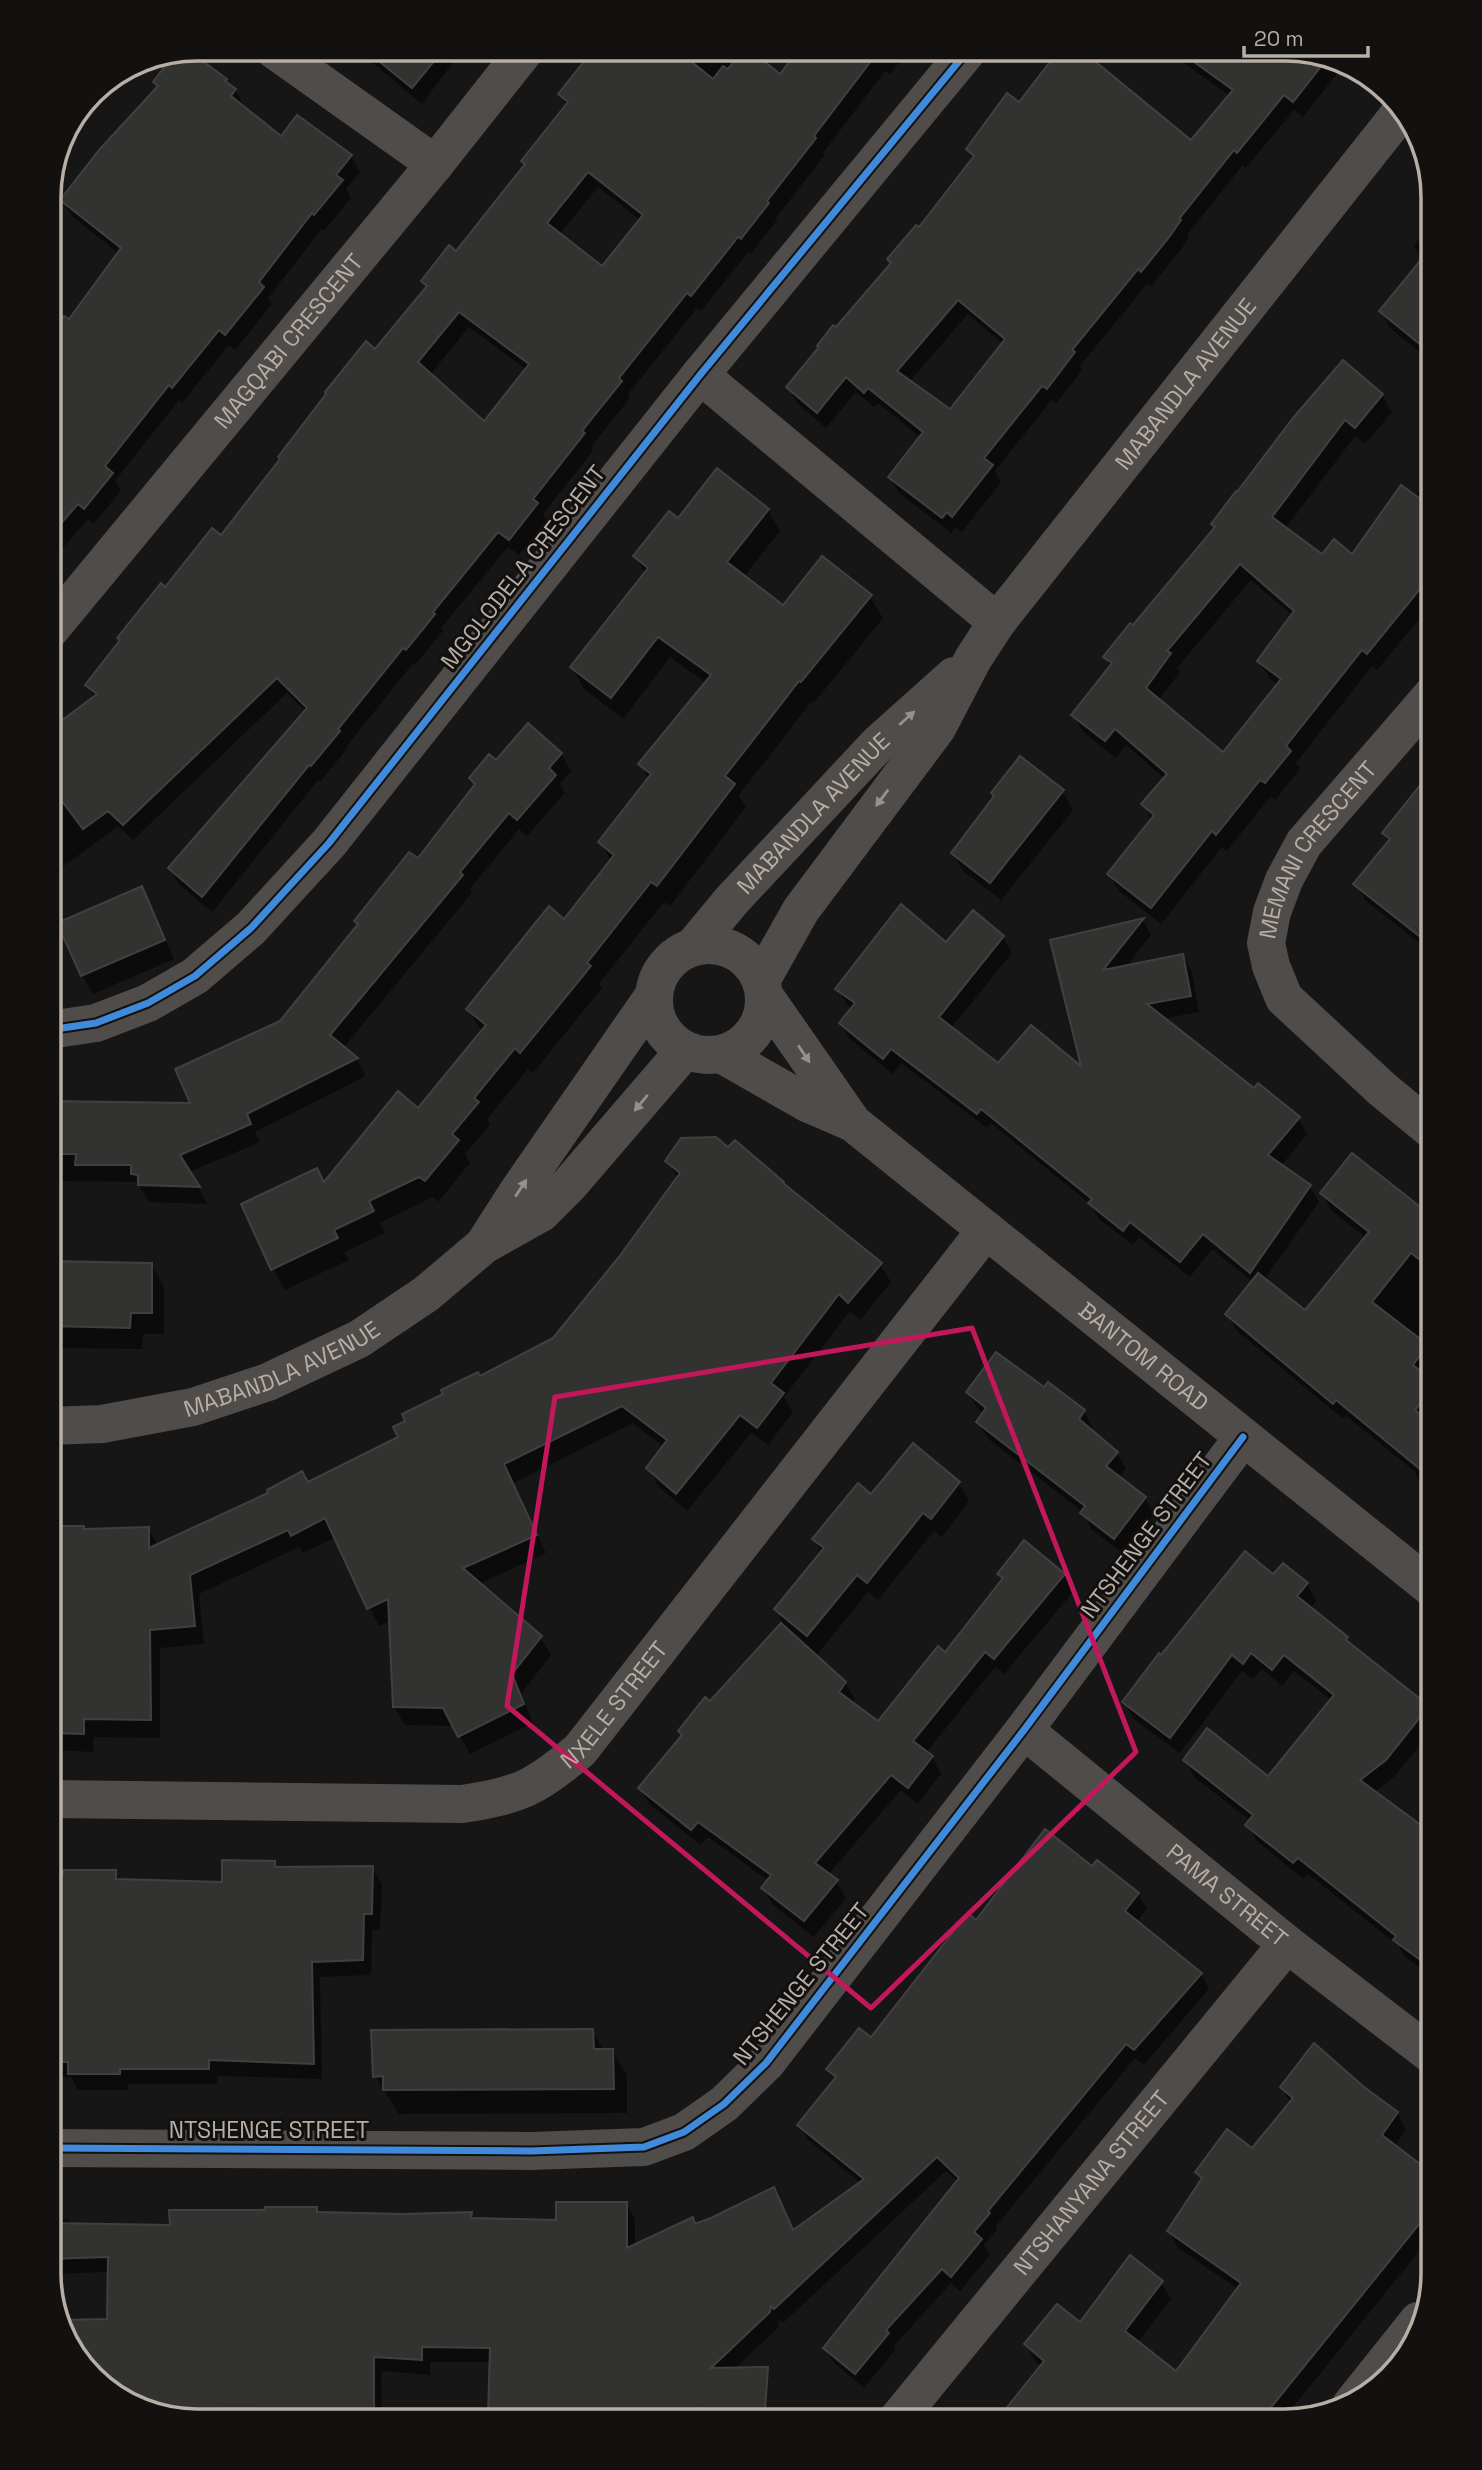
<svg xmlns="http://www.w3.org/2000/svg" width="1482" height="2470" font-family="'Space Grotesk',sans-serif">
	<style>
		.shadow { fill: #0007; fill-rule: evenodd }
		.building { fill: #323231; stroke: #42403e; stroke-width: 2; fill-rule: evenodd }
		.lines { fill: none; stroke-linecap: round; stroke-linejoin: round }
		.minor { stroke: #4f4c4a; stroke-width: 38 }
		.cycleway-casing { stroke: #121110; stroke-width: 11 }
		.cycleway { stroke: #408adc; stroke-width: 7 }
		.oneway { fill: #98918a }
		.marked { fill: none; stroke: #c2185b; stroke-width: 5; stroke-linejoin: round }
		.labels { text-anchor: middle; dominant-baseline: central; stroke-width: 6; stroke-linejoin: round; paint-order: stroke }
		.street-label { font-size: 23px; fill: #b7aea6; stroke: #121110 }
		.rim { fill: none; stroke: #b7aea6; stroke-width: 3.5 }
	</style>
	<rect width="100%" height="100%" fill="#161616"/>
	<g class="shadow">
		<polygon points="356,49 463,49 422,104"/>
		<path d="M607,49H746L781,77L801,49H910L890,74L885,71L823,153L824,156L776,218L777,220L751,254L748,252L701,311L697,308L628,394L630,398L591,447L593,451L543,514L546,520L519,555L508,547L441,628L443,631L415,665L413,663L347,746L348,748L321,781L318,780L212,912L179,884L170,868L306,712L287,693L133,840L118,826L49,877V732L95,698L87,685L165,589L222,538L427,288L423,281L456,253L526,166L567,106L560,94ZM598,187L640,220L602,269L559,235ZM469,327L527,370L484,423L430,375Z"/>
		<path d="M1164,49H1295L1343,66L1303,117L1294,110L1246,168L1243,165L1187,235L1189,238L1179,252L1151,286L1147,284L1080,366L1083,369L1056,404L1052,400L995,471L1001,482L962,532L956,527L951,533L899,493L890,477L921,438L878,403L874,407L856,392L826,428L797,403L788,387L892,264L889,259L919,230L974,159L968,150L1019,104L1191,142L1230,96ZM968,314L1003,344L950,412L909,382Z"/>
		<polygon points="187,51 225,80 235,90 244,106 243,108 281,138 351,156 360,172 346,189 351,198 324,231 322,229 268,298 272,304 235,350 229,345 182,403 179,400 115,481 121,490 94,524 88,519 49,564 49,317 59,325 70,322 119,254 72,216 62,200 158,88 155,82 178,53"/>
		<polygon points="1433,219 1433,363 1391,329 1381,312 1423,261 1414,246"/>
		<path d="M1343,362L1382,395L1392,412L1365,444L1355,436L1285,529L1322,557L1352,556L1415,497L1433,472V603L1377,670L1372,666L1296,763L1300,769L1275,800L1271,796L1227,851L1222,847L1161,924L1119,891L1109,874L1152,820L1143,804L1165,779L1126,745L1116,758L1083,732L1073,715L1111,667L1106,657L1216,529L1213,524ZM1251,580L1293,616L1259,661L1269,678L1278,685L1223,754L1158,701L1180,672L1177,668Z"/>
		<polygon points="768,510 780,531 744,577 783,607 870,597 883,618 814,703 812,701 739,795 746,807 670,906 664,902 599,984 602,988 533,1073 528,1069 487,1119 490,1125 465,1154 470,1163 438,1202 433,1197 380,1223 385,1233 345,1252 349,1260 285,1290 273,1269 324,1184 418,1110 482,1032 468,1009 565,921 611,861 601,842 649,780 641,764 706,683 670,657 623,719 584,689 572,667 645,573 635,556 678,520"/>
		<polygon points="561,754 571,771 560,784 565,793 527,836 519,829 470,889 472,893 343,1048 357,1060 366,1076 255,1132 260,1142 189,1172 208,1204 149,1202 137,1182 50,1181 49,1102 193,1105 281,1022 418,861 476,787 471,778 496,762"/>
		<polygon points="1062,791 1073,810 1001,900 963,871 953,853"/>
		<polygon points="1433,806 1433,953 1432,953 1365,900 1356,884 1389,842 1384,834"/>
		<polygon points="141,888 151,907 174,959 93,994 82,975"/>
		<polygon points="1143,920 1151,935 1126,967 1183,956 1192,972 1199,1012 1162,1019 1254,1091 1298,1119 1307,1134 1281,1166 1310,1186 1319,1202 1264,1280 1305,1312 1366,1238 1331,1210 1322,1193 1433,1219 1433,1497 1423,1489 1414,1471 1346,1416 1343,1419 1237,1331 1227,1314 1253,1282 1212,1249 1190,1277 1139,1237 1133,1245 1099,1219 1091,1205 991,1123 987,1128 901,1063 893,1074 850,1039 841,1023 852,1009 847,1004 837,989 947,945 1003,937 1012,953 951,1028 998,1065 1084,1071 1052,941"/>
		<polygon points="667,1161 785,1187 880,1264 891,1282 860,1320 850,1311 784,1397 793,1412 768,1445 751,1433 687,1511 658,1486 648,1468 664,1447 633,1423 514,1483 546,1553 479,1584 540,1637 551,1655 521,1694 533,1723 470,1754 454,1726 405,1725 394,1707 390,1621 379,1626 336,1537 303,1553 299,1547 199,1594 204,1644 160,1648 160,1738 94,1737 93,1752 49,1750 49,1528 85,1531 148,1529 158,1546 308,1484 400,1437 479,1379 554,1340 620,1258 678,1179"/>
		<polygon points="49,1263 151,1265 164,1287 164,1334 143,1334 142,1349 49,1348"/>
		<polygon points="1044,1390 1084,1411 1093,1428 1091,1431 1117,1453 1126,1469 1119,1478 1145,1498 1154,1514 1124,1554 1091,1529 1083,1512 987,1438 978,1422 984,1414 977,1408 968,1392"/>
		<polygon points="959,1483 969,1501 942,1537 934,1531 878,1600 868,1592 816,1656 845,1683 855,1699 852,1703 878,1723 945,1654 1004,1581 1000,1574 1064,1575 1073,1592 1004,1674 995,1667 926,1753 932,1757 941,1774 918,1804 901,1790 828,1875 836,1881 846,1898 814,1937 772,1904 763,1888 769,1881 708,1837 701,1845 650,1805 640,1789 683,1737 680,1732 710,1703 783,1623 776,1610 822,1553 814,1539 872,1496"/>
		<polygon points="1274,1577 1307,1584 1316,1601 1310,1609 1347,1638 1352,1647 1428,1707 1433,1716 1433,1729 1395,1776 1374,1793 1433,1835 1433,1977 1405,1957 1399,1946 1308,1874 1303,1879 1257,1841 1248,1825 1251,1821 1194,1777 1185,1760 1269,1779 1331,1700 1294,1671 1282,1686 1262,1669 1253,1679 1242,1671 1180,1753 1134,1719 1124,1702 1162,1658"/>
		<polygon points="274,1863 278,1869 372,1868 382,1884 380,1930 372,1930 371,1975 320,1977 322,2079 217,2076 217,2084 128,2084 128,2090 78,2090 71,2077 49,2077 49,1876 115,1872 121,1881 224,1884"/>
		<polygon points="1093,1868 1138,1894 1147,1909 1136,1923 1201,1974 1209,1989 1144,2065 1135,2058 996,2226 997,2229 984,2245 990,2255 960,2291 951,2283 894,2346 896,2349 864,2388 834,2363 825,2348 958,2182 946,2171 783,2323 779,2319 778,2328 734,2369 761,2384 762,2421 493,2421 490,2414 491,2362 430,2362 430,2375 381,2371 382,2421 188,2421 115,2396 64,2338 60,2322 108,2321 109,2272 49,2274 49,2219 68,2219 72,2226 172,2227 266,2212 316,2209 319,2214 471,2214 474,2220 558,2221 626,2203 635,2219 635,2246 695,2225 773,2189 794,2231 861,2183 808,2140 799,2125 835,2081 828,2069 871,2039 976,1922"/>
		<polygon points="592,2031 604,2051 612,2051 627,2075 627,2113 399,2114 375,2076"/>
		<polygon points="1282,2087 1363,2088 1397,2113 1406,2129 1394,2147 1433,2176 1433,2234 1282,2421 1002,2421 1042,2366 1035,2361 1026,2344 1080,2324 1161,2282 1171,2299 1137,2343 1176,2373 1238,2289 1178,2248 1169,2231 1202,2181 1197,2172 1252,2151 1291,2104"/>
	</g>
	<g class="building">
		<polygon points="364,49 444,49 412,88"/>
		<path d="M594,49H676L713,79L723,66L728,69L743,49H749L780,74L799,49H880L814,136L816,138L767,201L769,203L741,239L738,237L691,296L687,293L619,378L622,381L582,431L585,433L533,499L538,503L509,540L498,532L433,612L435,614L406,650L403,648L338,729L340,731L311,766L309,765L202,897L168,868L307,708L277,678L123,825L108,811L83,829L49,784V730L97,694L85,685L120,640L117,638L161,583L165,587L212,528L221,535L280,459L278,457L326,394L325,392L366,341L375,349L427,286L421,281L449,245L456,251L525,164L521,161L568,102L558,94ZM588,172L643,215L602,266L547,223ZM459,312L529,364L484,421L418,362Z"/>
		<path d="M1060,49H1080L1191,140L1233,90L1176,49H1295L1326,60L1293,102L1284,95L1237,153L1234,150L1179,219L1181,220L1170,236L1141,272L1138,269L1072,350L1075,352L1047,389L1042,386L984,458L993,465L952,517L947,512L942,518L888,477L923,432L868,388L864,393L846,377L817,413L786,387L819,347L817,346L833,325L836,327L891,263L887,259L916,225L919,227L974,156L966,149L1007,93L1019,102ZM958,300L1005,339L950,409L897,371Z"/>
		<polygon points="189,51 227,79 225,81 236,89 231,96 281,136 297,115 352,155 336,175 343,180 314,215 312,213 259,282 264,287 225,335 219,330 172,388 169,385 105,466 113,473 84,509 78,504 49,537 49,336 64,316 69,319 121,248 60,200 100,149 158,86 153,82 175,53"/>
		<polygon points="1433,245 1433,355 1379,311"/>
		<path d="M1343,360L1383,394L1355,428L1345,420L1272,517L1322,554L1334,539L1352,554L1401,485L1433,508V573L1367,654L1362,650L1286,746L1291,751L1265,783L1260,780L1216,835L1212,831L1151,908L1107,874L1154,815L1141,804L1167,774L1115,729L1105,741L1071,715L1112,663L1103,657L1130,623L1133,625L1215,527L1211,524L1236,491L1237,492L1293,418ZM1240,564L1294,611L1257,661L1281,679L1223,752L1146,688L1171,653L1167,651Z"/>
		<polygon points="717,468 769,509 727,562 783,605 822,556 872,595 801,682 799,681 725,776 735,784 657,886 651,882 587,963 591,966 520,1053 515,1048 474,1098 479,1102 452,1134 459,1140 425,1181 419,1177 369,1201 374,1211 334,1230 338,1238 271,1270 241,1204 317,1168 324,1182 398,1091 418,1108 486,1025 466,1009 549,906 564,919 614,855 598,842 651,774 638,764 711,675 658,637 611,698 570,667 648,568 633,556 669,511 678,518"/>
		<polygon points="528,723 562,753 549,768 556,775 517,820 509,813 460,872 463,875 330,1035 358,1058 247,1114 251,1124 180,1155 200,1187 138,1185 138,1175 131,1174 131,1165 75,1165 76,1154 49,1154 49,1101 190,1103 175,1069 280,1021 358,924 354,921 409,852 418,858 475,784 469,778 489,754 496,760"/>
		<polygon points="1020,756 1064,790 990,883 951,853 994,796 991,793"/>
		<polygon points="1433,769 1433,947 1353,884 1390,839 1382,833"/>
		<polygon points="142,886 165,940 81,976 57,923"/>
		<polygon points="901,904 946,942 973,910 1004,936 939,1017 998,1063 1031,1025 1081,1066 1050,940 1144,918 1103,970 1183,954 1191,996 1147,1004 1254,1088 1258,1083 1300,1117 1268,1155 1311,1185 1250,1273 1203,1234 1180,1262 1130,1222 1123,1231 1088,1203 1092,1199 981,1109 977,1114 891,1049 883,1059 839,1023 855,1003 835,989"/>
		<polygon points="716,1137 728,1147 735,1140 784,1182 783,1183 882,1263 848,1303 839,1294 771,1383 784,1393 757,1428 740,1415 676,1494 646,1468 667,1440 622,1406 504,1464 537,1535 463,1568 542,1636 512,1674 524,1704 458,1737 443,1708 393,1707 388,1599 367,1609 325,1518 291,1536 288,1530 190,1575 195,1626 150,1630 151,1720 84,1719 84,1734 49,1733 49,1526 84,1526 84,1529 149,1527 149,1548 268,1493 267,1490 302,1471 308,1482 398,1437 393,1427 405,1421 402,1414 443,1394 441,1390 478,1372 480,1376 553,1338 619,1257 680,1173 665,1161 681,1138"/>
		<polygon points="1352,1153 1433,1217 1433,1270 1411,1253 1372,1302 1428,1345 1413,1365 1433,1381 1433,1388 1415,1410 1433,1424 1433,1480 1336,1400 1333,1404 1225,1314 1258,1273 1305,1310 1369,1232 1320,1193"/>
		<polygon points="49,1261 152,1263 152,1313 131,1313 130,1328 49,1326"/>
		<polygon points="996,1352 1044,1387 1048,1382 1085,1410 1079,1419 1118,1452 1106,1466 1146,1497 1114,1539 1080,1513 1085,1506 976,1422 986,1408 966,1392"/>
		<polygon points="913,1443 960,1482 931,1519 923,1513 867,1583 857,1575 807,1636 774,1609 824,1548 812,1539 858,1483 871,1494"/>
		<polygon points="1024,1540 1065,1574 994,1659 985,1652 913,1741 933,1756 908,1788 891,1775 815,1863 838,1880 804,1921 761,1888 771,1875 698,1822 691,1830 638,1788 682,1735 678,1731 705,1697 710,1701 781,1623 846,1682 839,1692 878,1721 938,1646 945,1652 1003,1578 997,1574"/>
		<polygon points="1245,1551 1273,1574 1283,1563 1308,1583 1297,1596 1348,1637 1346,1640 1429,1706 1386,1760 1360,1780 1433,1834 1433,1969 1393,1940 1396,1936 1298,1858 1293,1863 1245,1825 1253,1815 1183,1760 1207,1728 1268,1776 1334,1695 1284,1655 1272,1670 1251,1653 1243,1664 1232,1655 1170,1738 1122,1702 1159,1653 1161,1655"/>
		<polygon points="1045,1829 1092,1866 1097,1860 1139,1893 1125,1911 1202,1973 1134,2050 1126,2044 988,2211 990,2213 974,2232 982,2239 951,2277 942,2269 886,2330 889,2333 855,2374 823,2348 959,2178 937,2157 774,2309 771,2306 770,2312 711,2368 768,2367 765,2410 696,2408 696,2415 625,2413 625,2421 575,2421 575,2415 552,2416 552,2412 488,2415 490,2348 422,2347 422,2360 374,2357 374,2415 332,2415 332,2409 219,2408 219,2414 166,2413 115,2396 64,2338 60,2320 107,2319 108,2257 49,2259 49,2223 170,2225 169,2210 264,2210 265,2207 317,2207 317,2212 402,2214 472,2212 471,2218 556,2220 556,2202 627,2202 627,2248 693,2217 695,2224 711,2218 774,2187 793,2230 864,2179 797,2125 836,2077 826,2069 859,2028 871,2037 968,1913 976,1920"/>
		<polygon points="222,1860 275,1861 275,1867 373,1866 372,1914 364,1914 363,1960 312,1962 314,2064 209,2060 209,2069 120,2069 120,2074 68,2074 68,2062 49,2062 49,1875 63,1874 63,1870 116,1870 116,1879 222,1882"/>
		<polygon points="593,2029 594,2049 613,2049 614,2089 383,2090 383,2076 373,2077 371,2030"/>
		<polygon points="1314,2043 1364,2087 1398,2112 1382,2135 1433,2174 1433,2207 1260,2421 996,2421 1044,2361 1024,2344 1057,2304 1080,2322 1130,2255 1163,2281 1125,2331 1176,2371 1241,2283 1167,2231 1202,2178 1195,2172 1227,2129 1252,2148 1293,2098 1280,2087"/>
	</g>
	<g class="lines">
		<g class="minor">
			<polyline points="273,49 435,164"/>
			<polyline points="700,375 997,622"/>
			<path id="s1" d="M49,631L435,164L526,49"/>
			<circle cx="709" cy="1000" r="55"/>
			<path id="s2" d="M693,947L732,900L878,744L954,676"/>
			<path id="s3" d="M762,979L801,910L937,728L973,659L997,622L1401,112"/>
			<path id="s4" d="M766,998L853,1123L1433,1589"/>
			<polyline points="49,1030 96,1023 148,1003 195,976 251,928 329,843 700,375 969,49"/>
			<polyline points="723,1055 807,1103 851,1122"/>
			<path id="s5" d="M1433,1131L1382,1089L1284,998L1271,966L1266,943L1272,912L1284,880L1304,843L1433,694"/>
			<polyline points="485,1243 519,1190 652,998"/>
			<path id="s6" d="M49,1426L102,1424L193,1407L268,1382L359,1339L426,1294L484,1245L541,1213L569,1185L685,1050"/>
			<path id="s7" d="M1024,1730L1287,1944L1433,2056"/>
			<path id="s8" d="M49,1799L462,1804C519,1796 537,1787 580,1750L986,1230"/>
			<polyline points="49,2148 531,2151 644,2147 684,2132 724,2104 766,2063 1024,1730 1243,1437"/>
			<polyline points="1351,2405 1418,2321"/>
			<path id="s9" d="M896,2421L1287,1944"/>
		</g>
		<g class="cycleway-casing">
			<g id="cycleway">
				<polyline points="49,1030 96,1023 148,1003 195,976 251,928 329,843 700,375 969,49"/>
				<polyline points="49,2148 531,2151 644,2147 684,2132 724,2104 766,2063 1024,1730 1243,1437"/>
			</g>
		</g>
		<use href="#cycleway" class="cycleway"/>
	</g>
	<defs><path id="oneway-solid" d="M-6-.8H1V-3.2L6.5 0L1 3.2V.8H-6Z" transform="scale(1.75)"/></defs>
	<g class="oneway">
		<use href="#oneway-solid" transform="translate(907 718) rotate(-42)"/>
		<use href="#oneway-solid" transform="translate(882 798) rotate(127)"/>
		<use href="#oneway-solid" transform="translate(804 1054) rotate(56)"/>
		<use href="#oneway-solid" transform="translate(641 1103) rotate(130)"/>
		<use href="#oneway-solid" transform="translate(521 1188) rotate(-57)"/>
	</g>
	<path class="marked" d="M972,1328L1136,1752L871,2008L507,1706L555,1397Z"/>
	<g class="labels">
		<g class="street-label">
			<text stroke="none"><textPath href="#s1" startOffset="376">MAGQABI CRESCENT</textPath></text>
			<text stroke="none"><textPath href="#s3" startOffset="732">MABANDLA AVENUE</textPath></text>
			<text transform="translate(523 567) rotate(-52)">MGOLODELA CRESCENT</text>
			<text stroke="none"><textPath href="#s2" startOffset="180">MABANDLA AVENUE</textPath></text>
			<text stroke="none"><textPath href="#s5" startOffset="366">MEMANI CRESCENT</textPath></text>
			<text stroke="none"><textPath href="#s4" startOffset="525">BANTOM ROAD</textPath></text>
			<text stroke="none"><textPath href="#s6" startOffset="242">MABANDLA AVENUE</textPath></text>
			<text transform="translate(1146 1535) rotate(-53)">NTSHENGE STREET</text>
			<text stroke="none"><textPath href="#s8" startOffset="602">NXELE STREET</textPath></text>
			<text stroke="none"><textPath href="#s7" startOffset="262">PAMA STREET</textPath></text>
			<text transform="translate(801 1984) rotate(-51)">NTSHENGE STREET</text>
			<text x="269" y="2130">NTSHENGE STREET</text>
			<text stroke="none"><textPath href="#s9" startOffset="308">NTSHANYANA STREET</textPath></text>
		</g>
	</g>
	<path d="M0 0H1482V2470H0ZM197 61H1285A136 136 0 0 1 1421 197V2273A136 136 0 0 1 1285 2409H197A136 136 0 0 1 61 2273V197A136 136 0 0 1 197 61Z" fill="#121110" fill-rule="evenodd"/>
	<path class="rim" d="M197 61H1285A136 136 0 0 1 1421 197V2273A136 136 0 0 1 1285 2409H197A136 136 0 0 1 61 2273V197A136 136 0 0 1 197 61Z"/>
	<path d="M1244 46v10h124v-10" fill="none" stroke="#b7aea6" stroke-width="3.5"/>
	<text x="1254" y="46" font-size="21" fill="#b7aea6" stroke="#121110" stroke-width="5" paint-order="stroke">20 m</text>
</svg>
